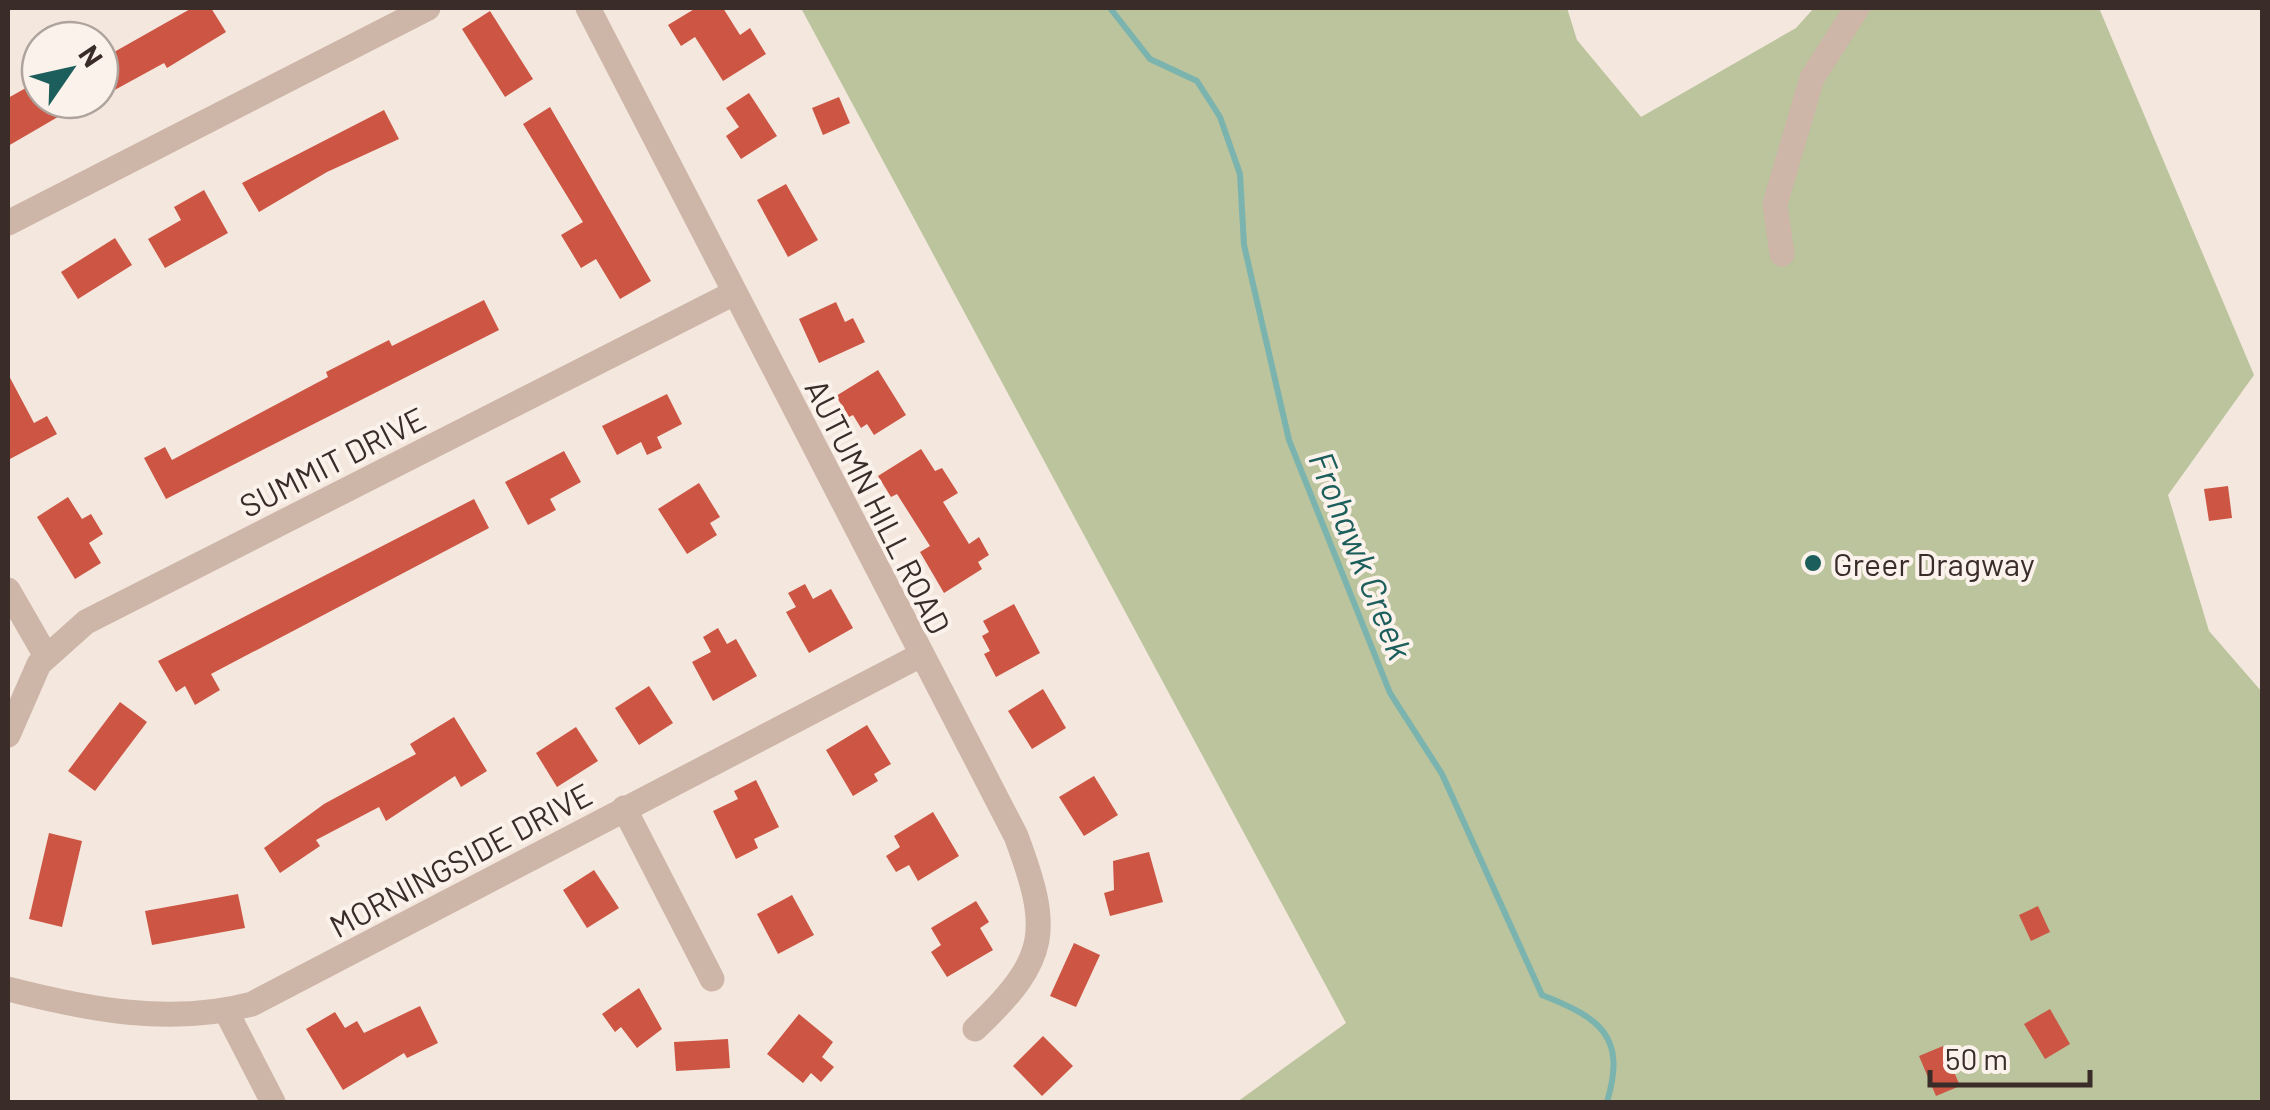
<svg xmlns="http://www.w3.org/2000/svg" width="2270" height="1110" font-family="Barlow,sans-serif">
	<style>
		.green { fill: #bbc49c }
		.lines { fill: none; stroke-linecap: round; stroke-linejoin: round }
		.stream { stroke: #7bb3af; stroke-width: 6 }
		.building { fill: #cc5543 }
		.minor { stroke: #cdb5a8; stroke-width: 25 }
		.poi-dot { fill: #1c5e5b; stroke: #fbf2eb; stroke-width: 4 }
		.labels { text-anchor: middle; dominant-baseline: central; stroke-width: 8; stroke-linejoin: round; paint-order: stroke }
		.street-label { font-size: 32px; fill: #3a2c29; stroke: #fbf2eb }
		.poi-label { font-size: 32px; fill: #3a2c29; stroke: #fbf2eb; text-anchor: start }
		.water-label { font-size: 35px; font-style: italic; fill: #1c5e5b; stroke: #fbf2eb }
	</style>
	<rect width="100%" height="100%" fill="#f4e7de"/>
	<polygon class="green" points="801,8 1567,8 1577,40 1641,117 1796,28 1814,8 2099,8 2254,375 2168,495 2209,631 2262,692 2262,1102 1237,1102 1346,1023"/>
	<g class="lines">
		<path class="stream" d="M1110,8L1150,59L1197,81L1220,117L1240,174L1244,245L1289,440L1390,693L1442,774L1542,995C1600,1018 1627,1036 1607,1102"/>
	</g>
	<g class="building">
		<polygon points="192,8 211,8 226,32 167,68 164,63 100,98 100,60"/>
		<polygon points="696,8 723,8 740,35 750,28 766,54 723,81 695,37 681,46 668,25"/>
		<polygon points="490,11 533,79 505,97 462,29"/>
		<polygon points="40,80 40,100 87,100 8,146 8,98"/>
		<polygon points="749,93 777,136 741,159 726,136 739,127 726,108"/>
		<polygon points="839,97 850,123 823,135 812,108"/>
		<polygon points="550,107 651,281 620,299 596,259 581,268 561,235 583,222 523,124"/>
		<polygon points="384,110 399,139 327,172 259,212 242,183"/>
		<polygon points="786,184 818,240 788,257 757,200"/>
		<polygon points="204,190 228,233 165,268 148,239 181,220 174,207"/>
		<polygon points="115,238 132,265 78,299 61,272"/>
		<polygon points="484,300 499,330 166,499 144,458 165,447 172,460 328,377 326,372 389,340 392,346"/>
		<polygon points="836,302 845,322 853,318 865,342 819,363 799,319"/>
		<polygon points="878,370 906,415 874,435 867,424 861,428 853,415 849,417 836,396"/>
		<polygon points="8,374 34,423 47,416 57,434 8,460"/>
		<polygon points="667,394 682,424 657,437 662,448 647,455 641,442 617,455 602,426"/>
		<polygon points="921,449 935,471 942,468 958,493 943,502 969,544 979,537 989,555 978,562 982,569 944,593 920,552 930,546 897,494 891,497 878,476"/>
		<polygon points="564,451 581,482 550,499 556,510 528,525 505,482"/>
		<polygon points="699,483 720,517 710,523 717,535 687,554 658,509"/>
		<polygon points="2228,486 2232,518 2209,521 2204,489"/>
		<polygon points="68,497 82,519 91,514 103,534 89,543 101,563 75,579 37,517"/>
		<polygon points="474,499 489,528 211,674 220,690 195,705 185,686 176,692 158,661"/>
		<polygon points="805,584 813,599 831,589 853,628 809,653 786,612 796,607 788,593"/>
		<polygon points="1014,604 1040,653 996,677 984,654 990,651 982,636 989,632 983,621"/>
		<polygon points="718,628 727,644 736,639 757,676 713,701 692,662 711,652 703,637"/>
		<polygon points="649,686 673,723 639,745 615,708"/>
		<polygon points="1043,689 1066,728 1032,749 1008,711"/>
		<polygon points="120,702 147,722 95,791 68,771"/>
		<polygon points="454,717 487,771 461,787 455,776 386,821 379,807 316,840 320,846 280,873 264,848 324,804 416,754 410,744"/>
		<polygon points="867,725 891,764 874,774 878,781 853,796 826,750"/>
		<polygon points="576,727 598,761 557,787 536,753"/>
		<polygon points="1094,776 1118,815 1084,836 1059,797"/>
		<polygon points="756,780 779,827 754,839 758,848 736,859 713,811 738,799 734,791"/>
		<polygon points="933,812 959,856 918,881 909,865 896,872 886,856 900,847 894,836"/>
		<polygon points="49,833 82,841 62,927 29,919"/>
		<polygon points="1149,852 1163,902 1110,916 1104,893 1114,890 1113,861"/>
		<polygon points="594,870 619,908 587,928 563,890"/>
		<polygon points="238,894 245,928 152,945 145,911"/>
		<polygon points="792,895 814,935 778,954 757,914"/>
		<polygon points="976,901 989,922 980,928 993,950 947,977 931,952 941,945 931,928"/>
		<polygon points="2038,906 2050,932 2031,941 2019,915"/>
		<polygon points="1074,943 1100,955 1076,1007 1050,996"/>
		<polygon points="639,988 662,1029 637,1048 621,1027 615,1032 602,1014"/>
		<polygon points="420,1006 438,1043 407,1058 404,1053 343,1090 306,1029 335,1012 345,1028 357,1021 364,1033"/>
		<polygon points="2050,1009 2070,1044 2045,1059 2024,1024"/>
		<polygon points="799,1014 833,1042 822,1057 834,1067 821,1082 811,1073 803,1083 767,1054"/>
		<polygon points="1043,1036 1073,1066 1042,1096 1013,1066"/>
		<polygon points="728,1039 730,1068 676,1071 674,1042"/>
		<polygon points="1943,1046 1960,1086 1936,1096 1919,1056"/>
	</g>
	<g class="lines">
		<g class="minor">
			<path d="M588,8L1016,836C1051,930 1050,958 975,1029"/>
			<polyline points="8,223 428,8"/>
			<polyline points="1782,254 1775,204 1812,78 1857,8"/>
			<polyline points="8,590 46,656"/>
			<polyline points="8,735 39,664 86,622 734,293"/>
			<polyline points="624,808 712,979"/>
			<path d="M8,989C86,1009 171,1026 252,1004L919,656"/>
			<polyline points="226,1011 273,1102"/>
		</g>
	</g>
	<circle class="poi-dot" cx="1813" cy="563" r="10"/>
	<g class="labels">
		<g class="street-label">
			<text transform="translate(332 461) rotate(-27)">SUMMIT DRIVE</text>
			<text transform="translate(879 506) rotate(63)">AUTUMN HILL ROAD</text>
			<text transform="translate(460 859) rotate(-28)">MORNINGSIDE DRIVE</text>
		</g>
		<g class="poi-label">
			<text x="1833" y="563">Greer Dragway</text>
		</g>
		<g class="water-label">
			<text transform="translate(1362 555) rotate(68)">Frohawk Creek</text>
		</g>
	</g>
	<rect width="2270" height="1110" fill="none" stroke="#3a2c29" stroke-width="20"/>
	<g transform="translate(70 70) rotate(56)"><circle r="48" fill="#fbf2eb" stroke="#aea39d" stroke-width="2.5"/>
	<path d="M0-8L18 38L0 25L-18 38Z" fill="#1c5e5b"/>
	<text y="-15" font-size="28" font-weight="bold" text-anchor="middle" fill="#3a2c29">N</text>
	</g>
	<path d="M1930 1070v15h160v-15" fill="none" stroke="#3a2c29" stroke-width="5"/>
	<text x="1945" y="1070" font-size="30" fill="#3a2c29" stroke="#fbf2eb" stroke-width="8" paint-order="stroke">50 m</text>
</svg>
